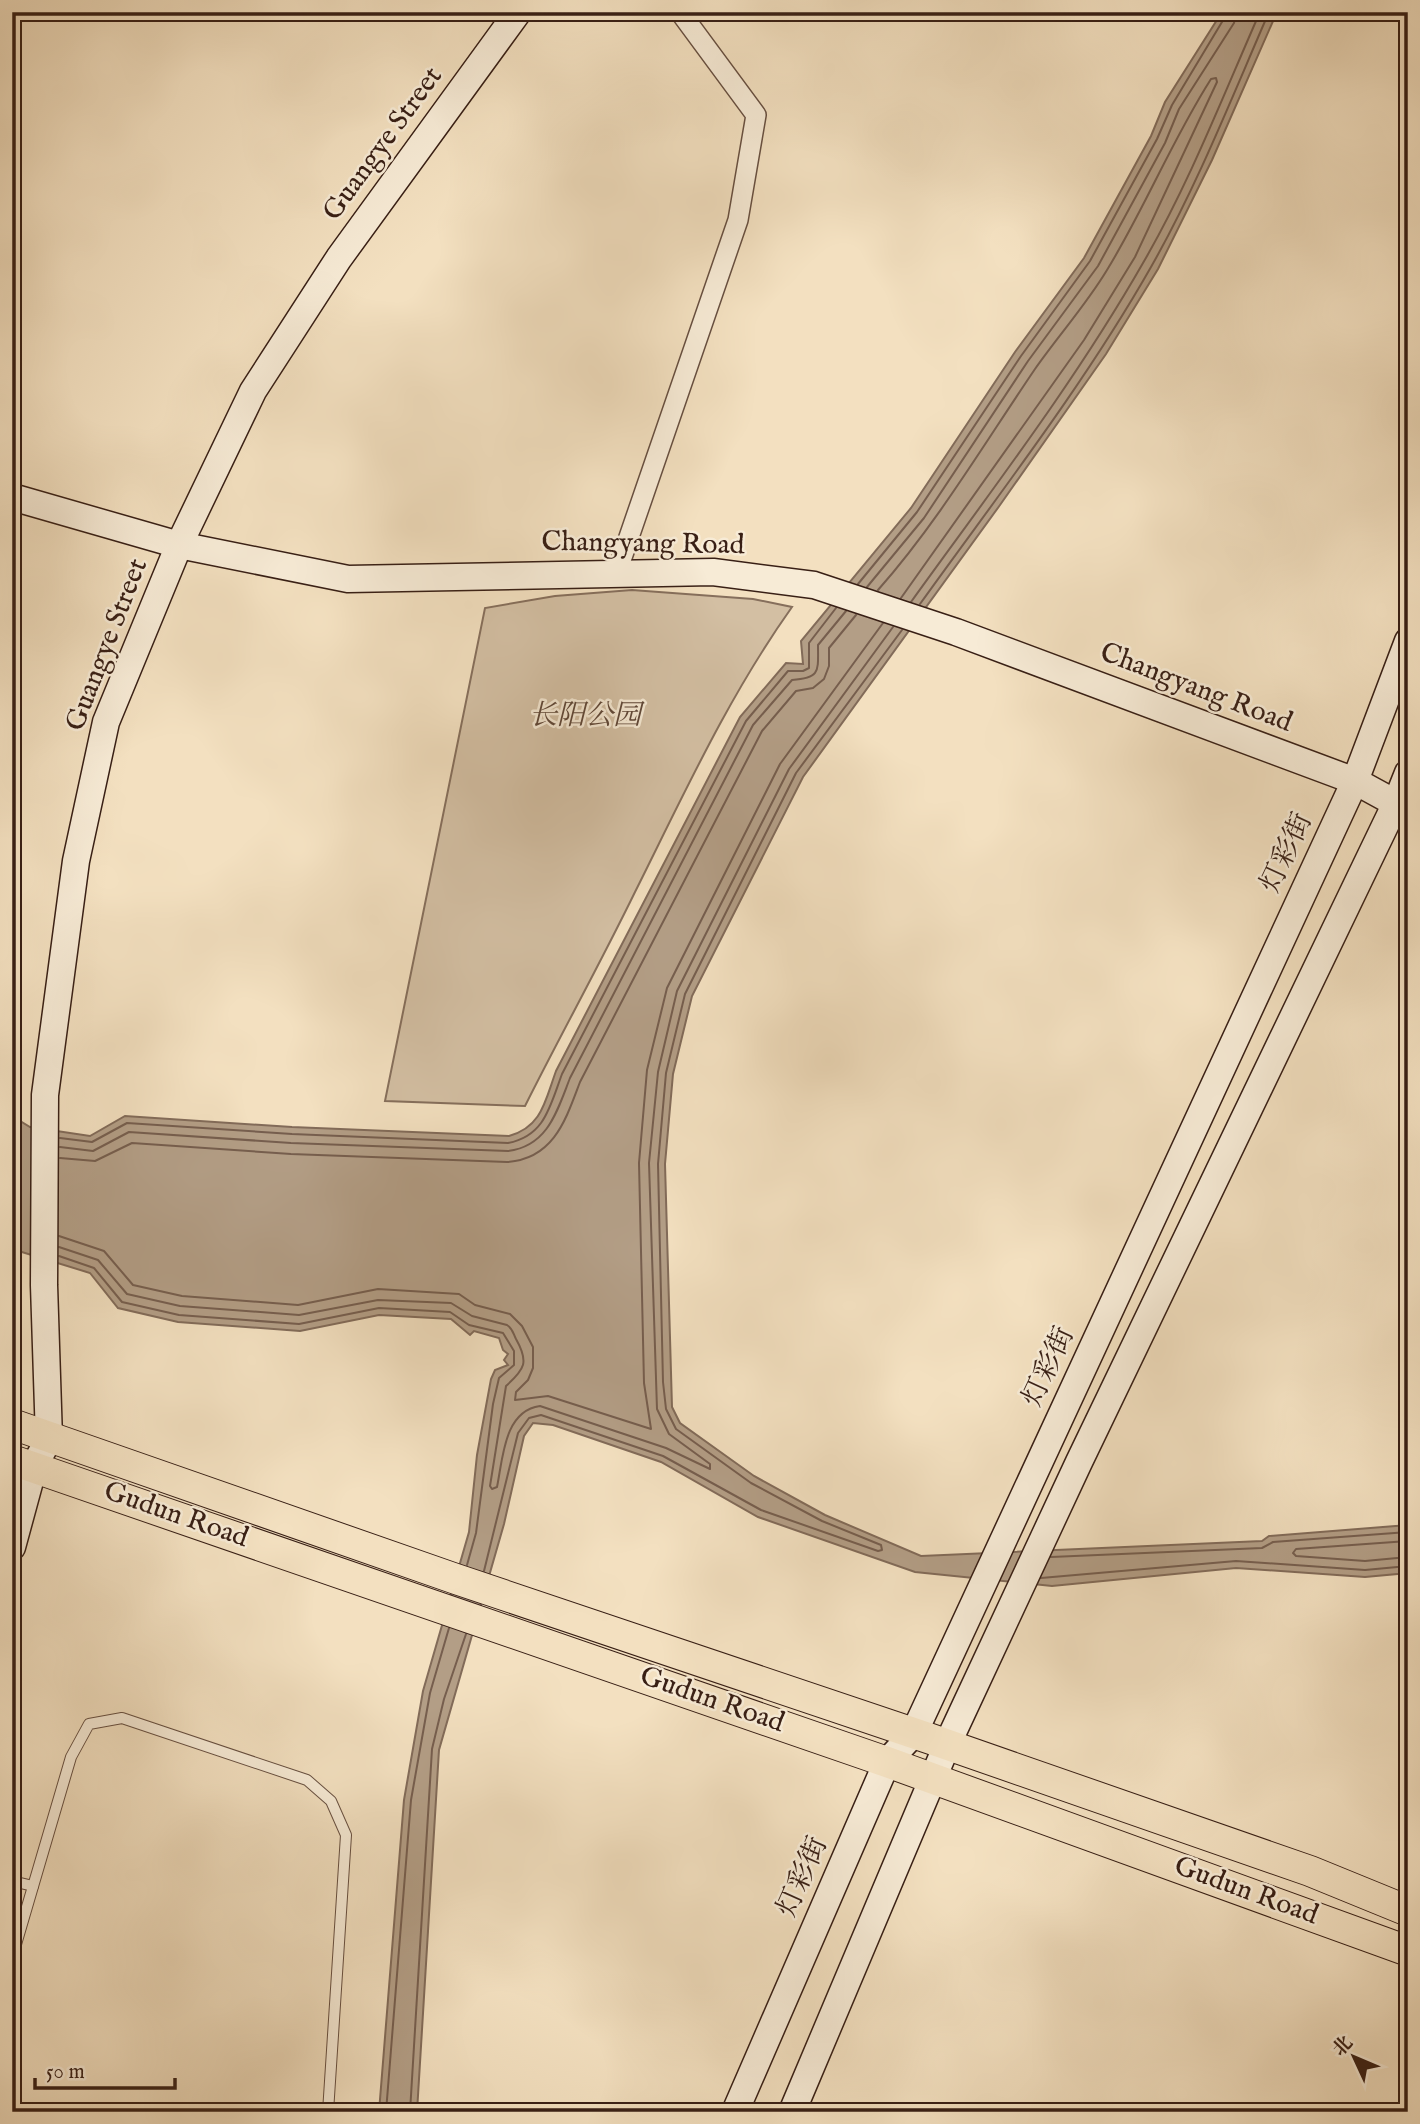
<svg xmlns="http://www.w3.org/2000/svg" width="1420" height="2124" font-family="'IM FELL English','Noto Serif SC',serif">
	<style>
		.green { fill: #d3bfa3; stroke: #866f5c; stroke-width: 2 }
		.water { fill: #b39e86; stroke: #826b59; stroke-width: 2 }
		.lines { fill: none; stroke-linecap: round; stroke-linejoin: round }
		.shore { stroke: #765e4e; stroke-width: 2 }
		.lane-casing { stroke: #674f40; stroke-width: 12 }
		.street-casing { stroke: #674f40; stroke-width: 22 }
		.secondary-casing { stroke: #381f15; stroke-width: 29 }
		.primary-casing { stroke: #381f15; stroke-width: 32 }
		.lane { stroke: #f7ebd6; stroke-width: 10 }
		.street { stroke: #f7ebd6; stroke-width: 19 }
		.secondary { stroke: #f7ebd6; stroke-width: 26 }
		.primary { stroke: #f3e0c0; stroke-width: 30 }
		.labels { text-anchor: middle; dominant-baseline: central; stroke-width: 5; stroke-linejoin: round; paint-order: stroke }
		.street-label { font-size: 28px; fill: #381f15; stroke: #f7ebd6 }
		.park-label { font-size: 28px; font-style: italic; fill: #5f4738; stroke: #f7ebd6 }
	</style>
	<rect width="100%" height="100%" fill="#f3e0c0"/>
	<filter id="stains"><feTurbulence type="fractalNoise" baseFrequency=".00286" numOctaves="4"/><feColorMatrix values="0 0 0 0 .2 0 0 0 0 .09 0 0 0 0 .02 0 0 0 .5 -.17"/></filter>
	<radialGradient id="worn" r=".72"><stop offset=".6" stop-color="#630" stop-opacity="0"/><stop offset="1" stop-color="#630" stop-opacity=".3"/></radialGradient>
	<path class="green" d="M632,590L753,599L792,607C728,697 684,794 635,892C600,964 561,1034 525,1106L385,1101L485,608L555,596Z"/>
	<path class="water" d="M1222,12H1277L1212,160L1158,269L1106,354L1000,505L803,777L692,996L673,1074L665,1164L672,1407L680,1423L754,1476L825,1515L921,1556L1262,1541L1269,1536L1408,1525V1573L1365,1577L1236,1568L1052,1586L915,1572L758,1517L661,1462L553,1425L533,1423L524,1436L504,1524L439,1750L417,2112H379L404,1800L423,1691L469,1532L477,1455L491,1379L495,1370L508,1365L504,1360L508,1354L503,1350L499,1338L474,1331L470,1335L451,1319L379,1315L300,1331L178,1322L118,1308L90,1273L12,1249V1116L30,1127L90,1136L125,1116L292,1127L509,1136C542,1127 545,1101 556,1071L740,717L786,663L803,664L801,641L911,508L1015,352L1084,258L1151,136L1165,102Z"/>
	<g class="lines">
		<g class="shore">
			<polyline points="858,584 917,512 1021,356 1090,261 1157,139 1172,105 1228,12"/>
			<polyline points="867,587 924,518 1028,361 1098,266 1165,143 1179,109 1234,23 1236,12"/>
			<path d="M878,590C938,522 984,444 1035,369C1058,336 1086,305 1107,270C1145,208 1172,140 1211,79L1216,78L1217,82L1135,257L1084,340L901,598"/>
			<path d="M911,602C991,491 1075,382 1143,263C1189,184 1223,96 1260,12"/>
			<path d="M920,604C999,494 1084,385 1151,267C1197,186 1232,97 1269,12"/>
			<path d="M60,1138L92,1142L127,1123L292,1134L508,1143C545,1136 550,1106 562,1074L746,721L788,671H803L809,668V643L836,608"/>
			<path d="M60,1147L93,1151L129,1132L291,1143L508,1151C548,1146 557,1111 570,1078L753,725L792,680C821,678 818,671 818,645L846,611"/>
			<path d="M60,1158L95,1161L132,1143L291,1154L507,1162C554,1159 566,1119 580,1082L762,731L796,691L813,688L824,679L829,666V648L856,615"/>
			<polyline points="59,1236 104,1251 133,1285 182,1296 298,1305 378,1289 459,1294 475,1305 510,1314 522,1326 533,1347 533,1368 528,1380 516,1392 515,1400 548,1396 651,1429 644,1383 639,1163 647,1070 667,988 780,764 883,623"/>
			<path d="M59,1247L98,1260L127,1294L180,1306L299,1315L378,1300L451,1303L472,1316L507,1325C513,1329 513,1333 516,1339C529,1362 525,1369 506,1386L490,1486L492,1489L497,1487C503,1458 504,1411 540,1406L666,1448L710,1469V1464L669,1434L657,1409L649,1163L658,1072L677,991L789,769L893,627"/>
			<polyline points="59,1256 94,1268 122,1302 179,1315 299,1324 379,1308 450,1312 469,1325 503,1333 514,1351 514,1365 499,1378 493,1404 476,1533 467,1565"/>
			<polyline points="1408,1541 1296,1549 1293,1553 1296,1556 1365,1561 1408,1557"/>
			<polyline points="1051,1557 1262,1548 1273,1542 1408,1532"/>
			<polyline points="484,1571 518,1433 529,1418 541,1415 663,1456 761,1510 878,1551 882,1550 881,1545 822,1521 751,1483 676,1429 666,1409 663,1382 658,1164 666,1073 685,994 796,773 902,630"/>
			<polyline points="1041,1578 1236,1561 1365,1570 1408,1566"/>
			<polyline points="386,2112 411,1800 430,1693 449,1628"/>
			<polyline points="410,2112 432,1749 444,1699 466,1634"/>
		</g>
		<g class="lane-casing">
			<g id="lane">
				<polyline points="12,1881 33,1886"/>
				<polyline points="12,1958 71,1757 89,1724 122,1718 307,1780 331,1801 346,1835 328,2112"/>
			</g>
		</g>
		<g class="street-casing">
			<polyline id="street" points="617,572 738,220 756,115 680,12"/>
		</g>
		<g class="secondary-casing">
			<g id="secondary">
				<polyline points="12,497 179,545 348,579 713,572 814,585 956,632 1355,781 1408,810"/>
				<polyline points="12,1547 34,1466 49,1439 44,1285 45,1095 76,861 106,722 179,545 253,391 339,258 518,12"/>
				<polyline points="735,2112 887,1762 914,1733 1355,781 1408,641"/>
				<polyline points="792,2112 947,1745 1079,1462 1396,803 1408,773"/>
			</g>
		</g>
		<g class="primary-casing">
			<g id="primary">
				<polyline points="12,1424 456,1579 931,1739 1310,1871 1408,1911"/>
				<polyline points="12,1460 887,1762 1408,1951"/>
			</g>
		</g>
		<use href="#lane" class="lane"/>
		<use href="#street" class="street"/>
		<use href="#secondary" class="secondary"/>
		<use href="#primary" class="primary"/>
	</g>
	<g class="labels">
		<g class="street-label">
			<text transform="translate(383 144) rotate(-54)">Guangye Street</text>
			<text transform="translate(643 544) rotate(1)">Changyang Road</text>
			<text transform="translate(107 645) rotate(-69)">Guangye Street</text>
			<text transform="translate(1196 688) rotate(21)">Changyang Road</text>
			<text transform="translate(1287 853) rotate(-65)">灯彩街</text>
			<text transform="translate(1049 1367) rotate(-65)">灯彩街</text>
			<text transform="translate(176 1515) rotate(19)">Gudun Road</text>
			<text transform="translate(712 1700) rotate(19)">Gudun Road</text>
			<text transform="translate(803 1877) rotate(-66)">灯彩街</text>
			<text transform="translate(1246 1891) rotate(20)">Gudun Road</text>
		</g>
		<g class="park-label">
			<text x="585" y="716">长阳公园</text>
		</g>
	</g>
	<rect width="1420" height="2124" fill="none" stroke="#f3e0c0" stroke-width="42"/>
	<rect x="14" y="14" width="1392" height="2096" fill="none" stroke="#381f15" stroke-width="3.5"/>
	<rect x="21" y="21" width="1378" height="2082" fill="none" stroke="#381f15" stroke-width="2"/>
	<g transform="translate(1354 2057) rotate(314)" stroke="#f7ebd6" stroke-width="5" paint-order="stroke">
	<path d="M0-5L12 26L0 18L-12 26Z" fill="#381f15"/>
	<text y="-10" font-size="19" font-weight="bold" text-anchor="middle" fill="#381f15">北</text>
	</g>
	<path d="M35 2078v10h140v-10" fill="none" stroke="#381f15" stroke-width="3.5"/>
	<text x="46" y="2078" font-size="21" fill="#381f15" stroke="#f7ebd6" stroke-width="5" paint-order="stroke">50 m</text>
	<rect width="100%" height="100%" filter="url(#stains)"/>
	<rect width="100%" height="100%" fill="url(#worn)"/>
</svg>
